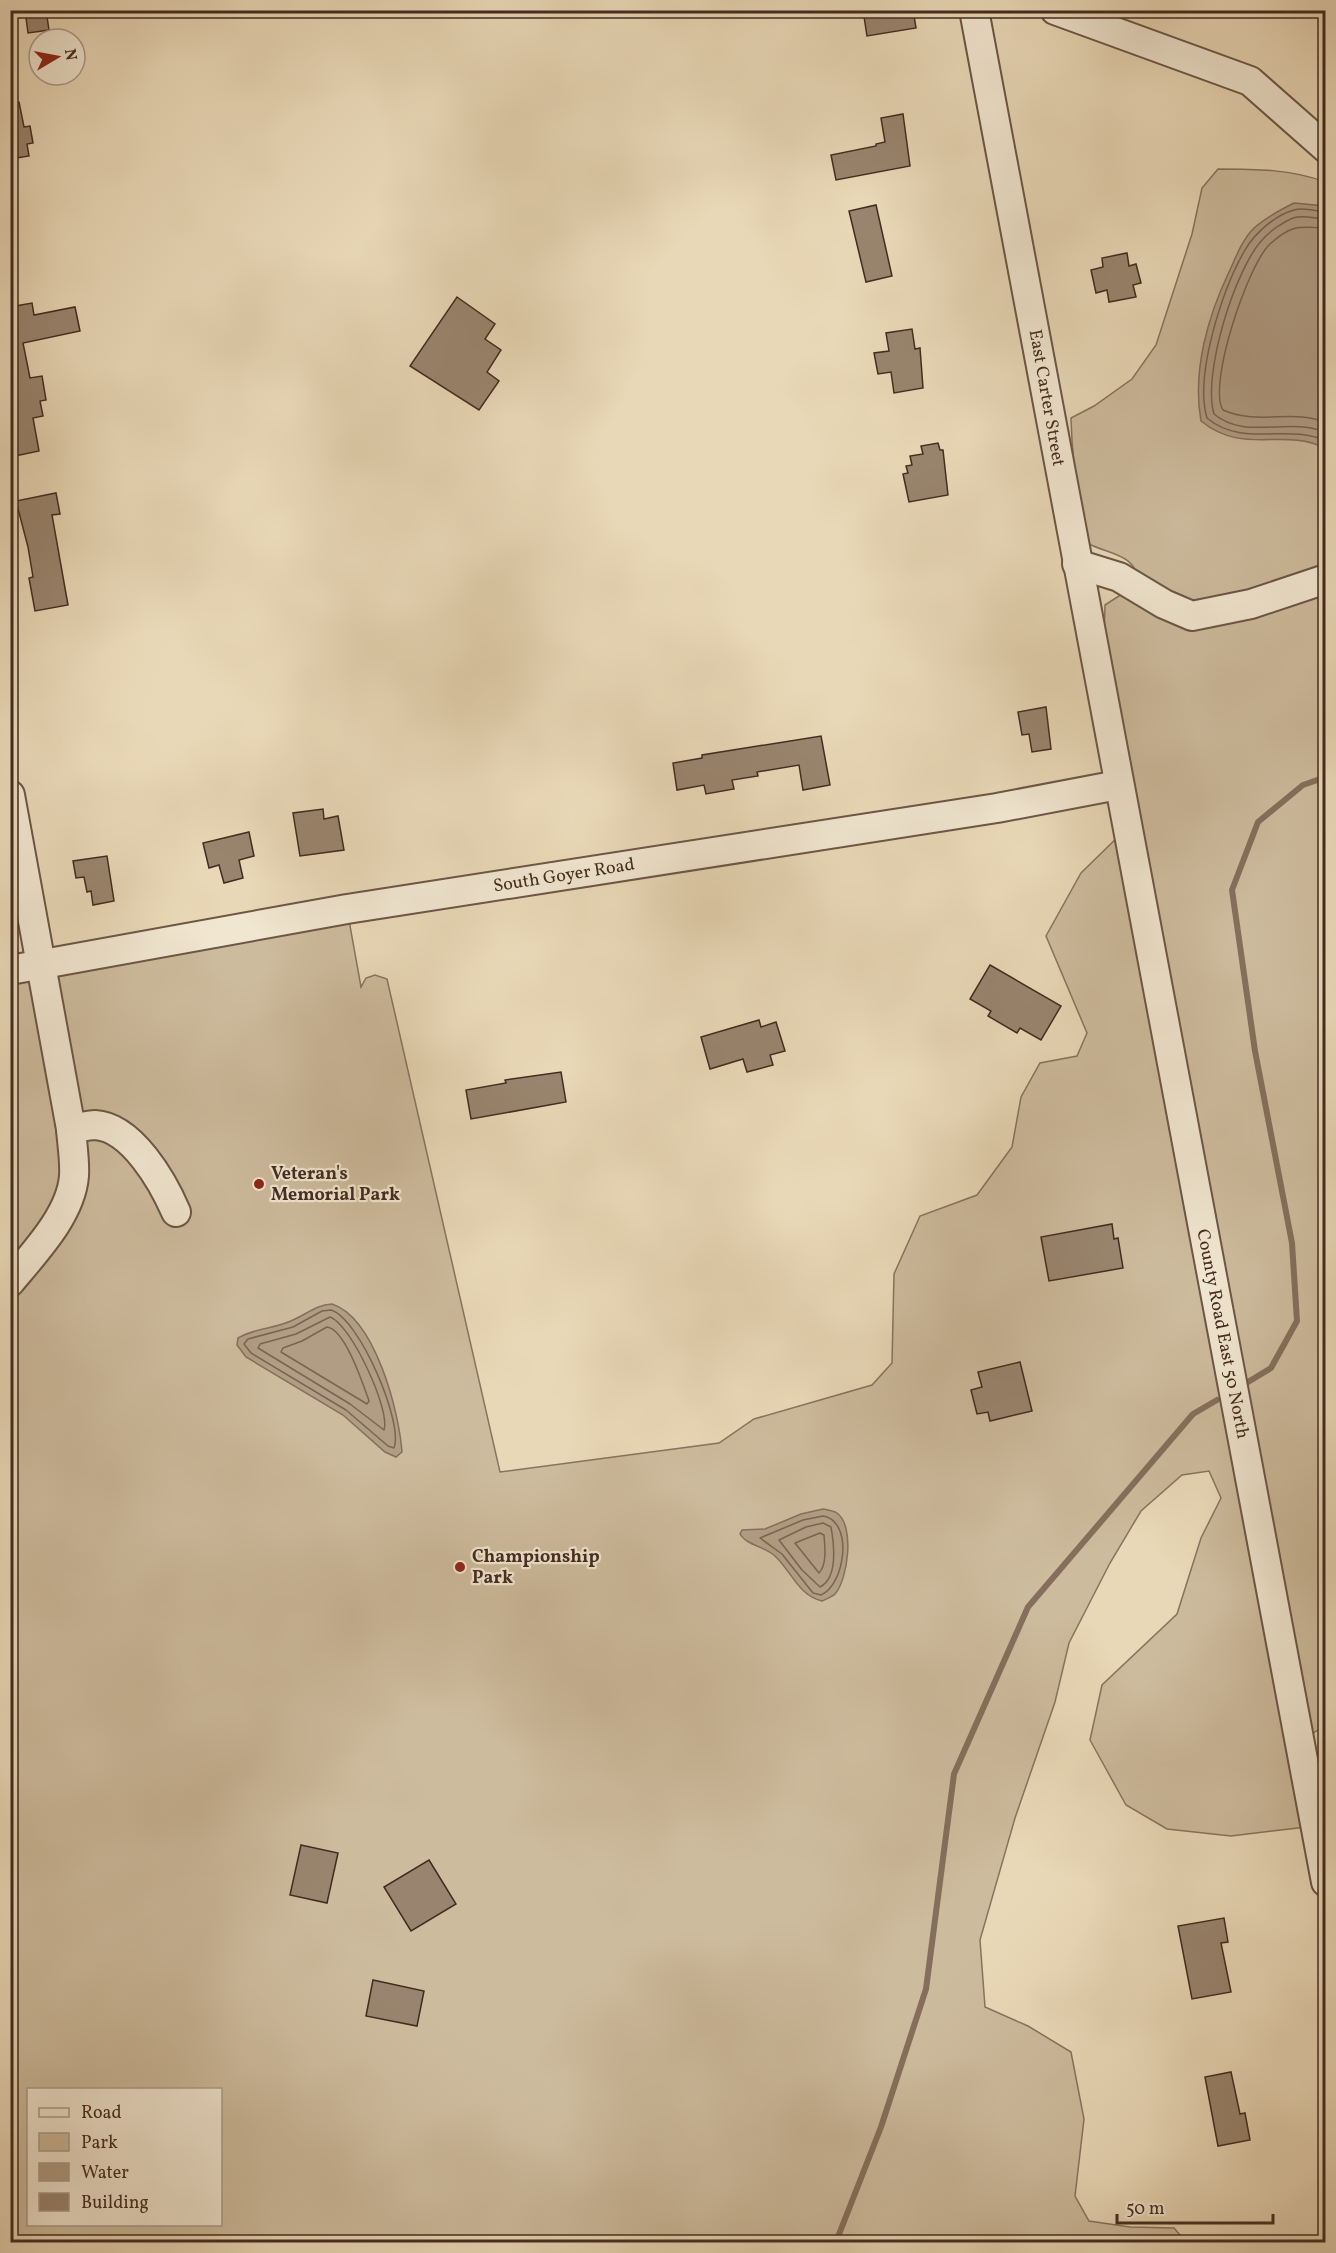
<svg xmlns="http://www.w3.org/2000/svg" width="1336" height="2253" font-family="Vollkorn,serif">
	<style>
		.green { fill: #cdbb9d; stroke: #88735e; stroke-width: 1.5; fill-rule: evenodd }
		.water { fill: #b19d84; stroke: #856f5c; stroke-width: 1.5 }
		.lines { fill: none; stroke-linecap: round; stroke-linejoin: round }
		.shore { stroke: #7a6452; stroke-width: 1.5 }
		.stream { stroke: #856f5c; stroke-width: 6 }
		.building { fill: #99856f; stroke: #432b20; stroke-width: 1.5 }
		.minor-casing { stroke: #6c5646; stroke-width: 32 }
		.minor { stroke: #f1e6d0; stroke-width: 28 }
		.poi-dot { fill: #8f2418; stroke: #f1e6d0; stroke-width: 2 }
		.labels { text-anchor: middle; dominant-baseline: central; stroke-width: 4.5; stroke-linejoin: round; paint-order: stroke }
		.street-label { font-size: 18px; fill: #432b20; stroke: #f1e6d0 }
		.poi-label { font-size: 18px; font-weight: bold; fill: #432b20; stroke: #f1e6d0; text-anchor: start }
	</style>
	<rect width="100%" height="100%" fill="#e9d8b7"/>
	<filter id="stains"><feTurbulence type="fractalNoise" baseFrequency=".00333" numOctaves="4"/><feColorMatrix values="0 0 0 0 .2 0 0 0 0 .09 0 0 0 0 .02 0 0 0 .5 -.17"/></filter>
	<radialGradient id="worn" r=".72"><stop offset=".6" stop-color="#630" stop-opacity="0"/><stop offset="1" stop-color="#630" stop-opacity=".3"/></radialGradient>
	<g class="green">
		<path d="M1218,169C1254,169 1292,169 1325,182L1326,1724L1308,1737L1104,638L1105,605L1139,583C1136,554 1111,555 1089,544C1078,502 1072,462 1071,418L1094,406L1132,379L1156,345L1192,234L1202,188Z"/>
		<path d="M1126,829L1315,1826L1231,1836L1167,1829L1126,1805L1090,1740L1102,1685L1177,1614L1201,1538L1221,1498L1209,1471L1182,1475L1141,1511L1110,1563L1069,1643L1055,1702L1015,1818L980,1940L985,2007L1028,2026L1071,2052L1084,2119L1075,2196L1089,2221L1130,2227L1174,2228L1186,2242H11V969L347,909L361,987L366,978L375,975L387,979L500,1472L719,1443L754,1419L872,1385L892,1363L894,1274L920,1216L977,1195L1012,1147L1021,1097L1040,1063L1077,1056L1087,1033L1046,936L1081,873ZM28,2090H220V2224H28Z"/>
	</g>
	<g class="water">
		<path d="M1294,203L1325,206V448C1282,427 1244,456 1201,421C1192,371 1208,316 1229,272C1236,257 1242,240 1254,228C1265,218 1280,210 1294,203Z"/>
		<path d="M332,1304C375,1318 399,1411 402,1452L396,1457L385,1452L343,1415L246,1357L237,1345L238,1338C254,1328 275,1329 293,1320C307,1314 316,1305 332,1304Z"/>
		<path d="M823,1509C828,1510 834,1511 837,1513C855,1526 848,1579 835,1594C832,1597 826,1599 822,1601C798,1595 792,1572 775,1556C766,1547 746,1545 740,1534L742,1530L765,1529L801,1514Z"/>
	</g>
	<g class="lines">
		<g class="shore">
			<path d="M1326,212C1316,211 1303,207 1294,210C1275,215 1254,234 1245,250C1223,288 1194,375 1207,418C1243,448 1287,423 1326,441"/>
			<path d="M1326,219C1315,219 1303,214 1293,218C1283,222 1270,231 1263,239C1235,268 1202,375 1214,414C1246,441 1290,416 1326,433"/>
			<path d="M1326,228C1299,227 1292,224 1270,244C1248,264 1207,386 1223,410C1259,426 1294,408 1326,423"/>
			<path d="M331,1310C359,1318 404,1423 394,1448L388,1446L346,1410L251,1353L244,1344L248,1339L293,1327L322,1311Z"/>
			<path d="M330,1317C351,1324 391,1411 384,1430L350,1404L258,1348L260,1344L296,1334Z"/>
			<path d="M327,1327C345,1329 363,1384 369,1401L367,1404L281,1352L283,1348L302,1341Z"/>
			<path d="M823,1516C854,1521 845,1585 821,1595L813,1593L782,1554L760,1538L803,1520Z"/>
			<path d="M823,1523L831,1527C834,1544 838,1578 820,1587L802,1570L779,1540L806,1527Z"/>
			<path d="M820,1533L824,1535C825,1547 827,1565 819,1573L795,1543Z"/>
		</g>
		<g class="stream">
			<polyline points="1248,1382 1271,1368 1297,1321 1292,1243 1255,1051 1232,890 1258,822 1303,785 1326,777"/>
			<polyline points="836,2242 881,2127 926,1989 954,1774 1028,1607 1193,1414 1217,1400"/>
		</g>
	</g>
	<g class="building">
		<polygon points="25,10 46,10 49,30 28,33"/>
		<polygon points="863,10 913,10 916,28 867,36"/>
		<polygon points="19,102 24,127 30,126 33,143 27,144 29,156 10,159 10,103"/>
		<polygon points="903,114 910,166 836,180 831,155 876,146 876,144 885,142 881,118"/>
		<polygon points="876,205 892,276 866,282 849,211"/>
		<polygon points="1127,253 1129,266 1136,264 1141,283 1133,285 1136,297 1109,302 1107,290 1096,293 1091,270 1103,267 1102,258"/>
		<polygon points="457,297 495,324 485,339 501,350 487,372 499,381 479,410 410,366"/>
		<polygon points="32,303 34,315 75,307 80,331 23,343 30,378 42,376 46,400 40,401 43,416 33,418 39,451 10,457 10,307"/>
		<polygon points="912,329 915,349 920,348 923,388 894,393 891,372 878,374 874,353 889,351 886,333"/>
		<polygon points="938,443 940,450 943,450 948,495 909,502 903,474 908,473 906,466 912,465 910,456 923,454 921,446"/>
		<polygon points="56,493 60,514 52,515 68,605 35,611 29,578 33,577 28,547 16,501"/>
		<polygon points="1046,707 1051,749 1032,752 1029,734 1022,735 1018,712"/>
		<polygon points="821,736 830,785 803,790 799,765 757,772 758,776 732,780 734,789 706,794 704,785 677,790 673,763 702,758 702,755"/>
		<polygon points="323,809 324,819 338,816 344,850 300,856 293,813"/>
		<polygon points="249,832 254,856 239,860 243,878 224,883 219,865 209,868 203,843"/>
		<polygon points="107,856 114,901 93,905 91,891 87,892 84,877 76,878 73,861"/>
		<polygon points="990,965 1061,1006 1041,1040 1020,1028 1017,1033 988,1016 991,1011 970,999"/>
		<polygon points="759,1020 761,1027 776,1022 785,1051 770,1055 773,1065 747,1072 743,1059 710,1069 701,1037"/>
		<polygon points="561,1072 566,1102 471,1119 466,1090 506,1083 505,1080"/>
		<polygon points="1112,1224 1114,1239 1118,1238 1123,1268 1049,1281 1041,1237"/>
		<polygon points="1020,1362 1032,1411 990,1421 988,1412 977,1414 971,1390 982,1387 978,1372"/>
		<polygon points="301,1845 338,1853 327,1903 290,1895"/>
		<polygon points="429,1860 456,1904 411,1931 384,1887"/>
		<polygon points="1224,1918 1228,1942 1221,1943 1231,1992 1192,1999 1178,1926"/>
		<polygon points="373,1980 424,1991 417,2026 366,2016"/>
		<polygon points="1231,2072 1240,2114 1245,2113 1250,2140 1218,2146 1205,2077"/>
	</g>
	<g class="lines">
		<g class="minor-casing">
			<g id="minor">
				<polyline points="974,10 1326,1882"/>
				<polyline points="1055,10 1250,81 1326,148"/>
				<polyline points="1077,564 1119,577 1164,604 1192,616 1251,604 1326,579"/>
				<path d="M10,795L71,1129C72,1144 75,1160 74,1176C71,1215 34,1253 10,1282"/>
				<polyline points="10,970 347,909 997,808 1118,785"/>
				<path d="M71,1129C79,1128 87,1125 95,1125C132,1127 163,1182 176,1212"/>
			</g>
		</g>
		<use href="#minor" class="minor"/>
	</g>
	<g class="poi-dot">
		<circle cx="259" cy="1184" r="6"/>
		<circle cx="460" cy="1567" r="6"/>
	</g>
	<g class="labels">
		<g class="street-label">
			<text transform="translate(1046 398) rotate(80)">East Carter Street</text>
			<text transform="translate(564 876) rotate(-9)">South Goyer Road</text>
			<text transform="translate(1222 1334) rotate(79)">County Road East 50 North</text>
		</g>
		<g class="poi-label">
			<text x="271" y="1174">Veteran's<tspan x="271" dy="21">Memorial Park</tspan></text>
			<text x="472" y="1557">Championship<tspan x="472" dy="21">Park</tspan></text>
		</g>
	</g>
	<rect width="1336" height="2253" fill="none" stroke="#e9d8b7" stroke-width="36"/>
	<rect x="12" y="12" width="1312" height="2229" fill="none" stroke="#432b20" stroke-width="3"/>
	<rect x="18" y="18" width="1300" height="2217" fill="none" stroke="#432b20" stroke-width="1.5"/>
	<rect x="27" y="2088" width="195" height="138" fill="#f1e6d0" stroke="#ab9b8a" stroke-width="1.5"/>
	<rect x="39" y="2108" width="30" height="9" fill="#f1e6d0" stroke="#ab9b8a" stroke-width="1.5"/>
	<text x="81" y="2118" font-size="18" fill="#432b20">Road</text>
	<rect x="39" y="2133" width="30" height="18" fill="#cdbb9d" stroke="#ab9b8a" stroke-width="1.5"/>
	<text x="81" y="2148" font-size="18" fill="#432b20">Park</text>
	<rect x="39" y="2163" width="30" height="18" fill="#b19d84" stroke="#ab9b8a" stroke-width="1.5"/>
	<text x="81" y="2178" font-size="18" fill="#432b20">Water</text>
	<rect x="39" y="2193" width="30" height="18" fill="#99856f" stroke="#ab9b8a" stroke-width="1.5"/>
	<text x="81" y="2208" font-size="18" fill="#432b20">Building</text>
	<g transform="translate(57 57) rotate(80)"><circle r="28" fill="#f1e6d0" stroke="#ab9b8a" stroke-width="1.5"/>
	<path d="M0-4.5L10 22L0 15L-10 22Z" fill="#8f2418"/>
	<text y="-9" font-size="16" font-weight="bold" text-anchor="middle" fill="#432b20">N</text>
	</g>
	<path d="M1117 2214v9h156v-9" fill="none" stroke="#432b20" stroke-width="3"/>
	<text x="1126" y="2214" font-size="18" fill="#432b20" stroke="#f1e6d0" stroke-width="4.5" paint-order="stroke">50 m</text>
	<rect width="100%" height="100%" filter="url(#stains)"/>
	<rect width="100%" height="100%" fill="url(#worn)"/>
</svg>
